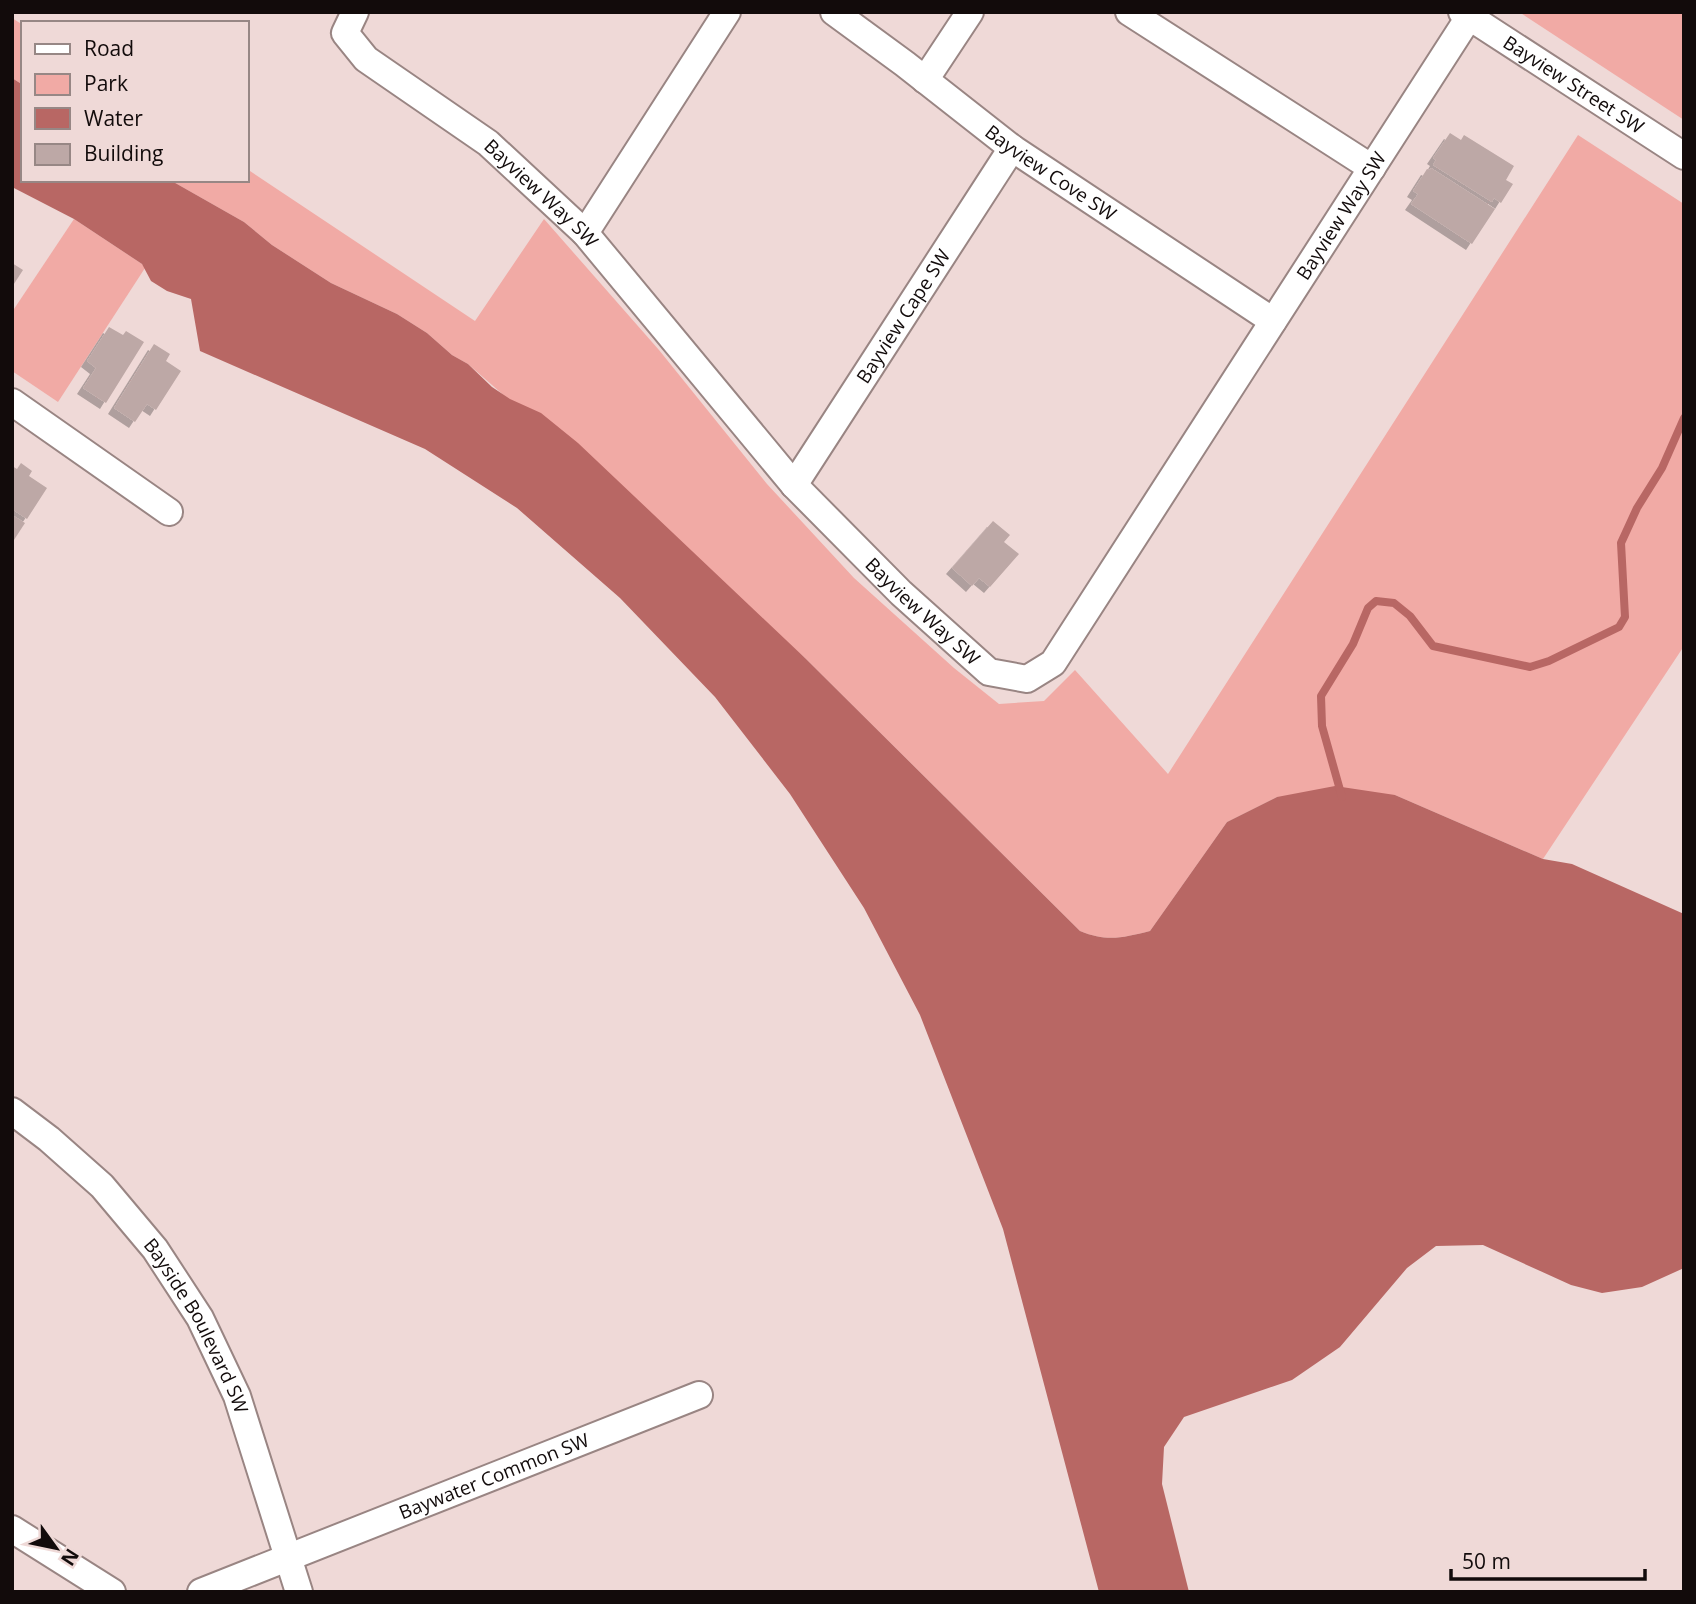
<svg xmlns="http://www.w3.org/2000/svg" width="1696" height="1604" font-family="'Open Sans',sans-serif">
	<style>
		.green { fill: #f1aaa5 }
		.water { fill: #b86764 }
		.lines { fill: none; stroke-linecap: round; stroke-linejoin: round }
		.stream { stroke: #b86764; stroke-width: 8 }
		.building { fill: #bda8a6; filter: url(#shadow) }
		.minor-casing { stroke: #998583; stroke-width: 30 }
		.minor { stroke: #fff; stroke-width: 26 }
		.labels { text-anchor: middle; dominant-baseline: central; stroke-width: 6; stroke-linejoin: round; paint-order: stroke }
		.street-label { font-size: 19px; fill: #120b0b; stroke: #efd9d7 }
	</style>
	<defs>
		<filter id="shadow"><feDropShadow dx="-6" dy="6" stdDeviation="0" flood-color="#0004"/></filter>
	</defs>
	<rect width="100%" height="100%" fill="#efd9d7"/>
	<g class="green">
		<polygon points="1519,12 1684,12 1684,120"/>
		<polygon points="12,18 23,25 23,85 12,78"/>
		<path d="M1578,135L1684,204V646L1543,859L1395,795L1277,797L1227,822L1150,931C1122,938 1107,942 1080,931L805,658L468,364L452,355L427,333L397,314L331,283L272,245L244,222L170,180H247V169L475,321L544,219L659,350L767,484L854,578L954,668L999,704L1044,701L1075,670L1168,774Z"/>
		<polygon points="74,219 142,264 145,268 58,402 12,371 12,312"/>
	</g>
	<path class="water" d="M12,78L23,85V180H170L244,222L272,245L331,283L397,314L427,333L452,355L468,364L492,387L510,399L541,413L578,443L805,658L1080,931C1107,942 1122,938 1150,931L1227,822L1277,797L1335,786L1395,795L1543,859L1572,864L1684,914V1268L1642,1287L1602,1293L1571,1285L1483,1245L1436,1246L1407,1268L1340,1347L1292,1380L1184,1417L1164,1447L1162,1484L1189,1592H1099L1003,1229L920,1015L864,908L790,794L715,697L620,598L517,508L425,449L200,351L191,299L167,291L151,281L142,264L74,219L12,187Z"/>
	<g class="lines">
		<polyline class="stream" points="1342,797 1322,726 1321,696 1353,644 1368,608 1376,601 1394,603 1410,616 1433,646 1530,667 1549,661 1619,627 1625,617 1621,543 1637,508 1662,468 1684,418"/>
	</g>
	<g class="building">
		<polygon points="1450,133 1461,140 1464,135 1514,166 1506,180 1513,184 1501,203 1494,198 1492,202 1433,165 1436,160 1433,158"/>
		<polygon points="1431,168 1495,209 1472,244 1411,204 1418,194 1413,191 1427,169 1430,170"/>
		<polygon points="12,263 23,270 12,287"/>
		<polygon points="109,327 123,335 126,331 144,342 106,403 83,388 96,368 87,361"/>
		<polygon points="154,344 170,354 166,361 181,371 156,410 147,404 135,422 114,408"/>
		<polygon points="21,463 32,471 29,476 47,488 27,519 12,509 12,466 17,469"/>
		<polygon points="12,515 25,523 12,543"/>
		<polygon points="993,521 1010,535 1004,542 1019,554 990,587 979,578 972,586 952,568"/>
	</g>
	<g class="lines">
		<g class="minor-casing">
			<g id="minor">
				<path id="s1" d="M355,12L345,33L366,59L488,143L585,233L794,485L901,593L989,672L1027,679L1053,663L1469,17"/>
				<path id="s2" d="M834,12L905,64L1012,148L1273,321"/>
				<polyline points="1129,12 1372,168"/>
				<path id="s3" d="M1462,12L1684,156"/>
				<polyline points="925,80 970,12"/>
				<polyline points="585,233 727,12"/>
				<polyline points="12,402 169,512"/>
				<path id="s4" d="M794,485L1012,148"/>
				<path id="s5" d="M12,1111L49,1139L102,1186L155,1249L200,1318L237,1396L299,1592"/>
				<polyline points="12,1529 112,1592"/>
				<path id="s6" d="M201,1592L699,1395"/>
			</g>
		</g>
		<use href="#minor" class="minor"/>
	</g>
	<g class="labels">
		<g class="street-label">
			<text stroke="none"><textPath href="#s3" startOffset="133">Bayview Street SW</textPath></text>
			<text stroke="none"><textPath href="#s2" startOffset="270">Bayview Cove SW</textPath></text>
			<text stroke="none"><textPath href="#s1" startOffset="278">Bayview Way SW</textPath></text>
			<text stroke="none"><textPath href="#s1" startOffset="1536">Bayview Way SW</textPath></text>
			<text stroke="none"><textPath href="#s4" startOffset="201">Bayview Cape SW</textPath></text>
			<text stroke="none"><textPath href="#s1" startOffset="845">Bayview Way SW</textPath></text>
			<text stroke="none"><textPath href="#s5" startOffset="287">Bayside Boulevard SW</textPath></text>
			<text stroke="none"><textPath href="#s6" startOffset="315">Baywater Common SW</textPath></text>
		</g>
	</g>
	<rect width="1696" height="1604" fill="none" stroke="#120b0b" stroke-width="28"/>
	<rect x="21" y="21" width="228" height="161" fill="#efd9d7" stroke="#978785" stroke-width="2"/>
	<rect x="35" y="44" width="35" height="10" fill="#ffffff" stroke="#978785" stroke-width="2"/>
	<text x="84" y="56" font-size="21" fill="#120b0b">Road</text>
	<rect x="35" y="74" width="35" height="21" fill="#f1aaa5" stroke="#978785" stroke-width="2"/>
	<text x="84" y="91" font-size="21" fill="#120b0b">Park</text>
	<rect x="35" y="108" width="35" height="21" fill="#b86764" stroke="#978785" stroke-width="2"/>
	<text x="84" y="126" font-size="21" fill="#120b0b">Water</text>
	<rect x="35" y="144" width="35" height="21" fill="#bda8a6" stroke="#978785" stroke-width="2"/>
	<text x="84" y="161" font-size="21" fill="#120b0b">Building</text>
	<g transform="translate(56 1548) rotate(123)" stroke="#efd9d7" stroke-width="5" paint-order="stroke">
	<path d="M0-5L12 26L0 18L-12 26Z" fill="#120b0b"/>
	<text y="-10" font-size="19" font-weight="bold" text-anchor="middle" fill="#120b0b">N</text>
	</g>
	<path d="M1451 1569v10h194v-10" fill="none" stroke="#120b0b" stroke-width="3.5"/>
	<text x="1462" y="1569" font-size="21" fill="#120b0b" stroke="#efd9d7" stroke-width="5" paint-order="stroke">50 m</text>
</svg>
